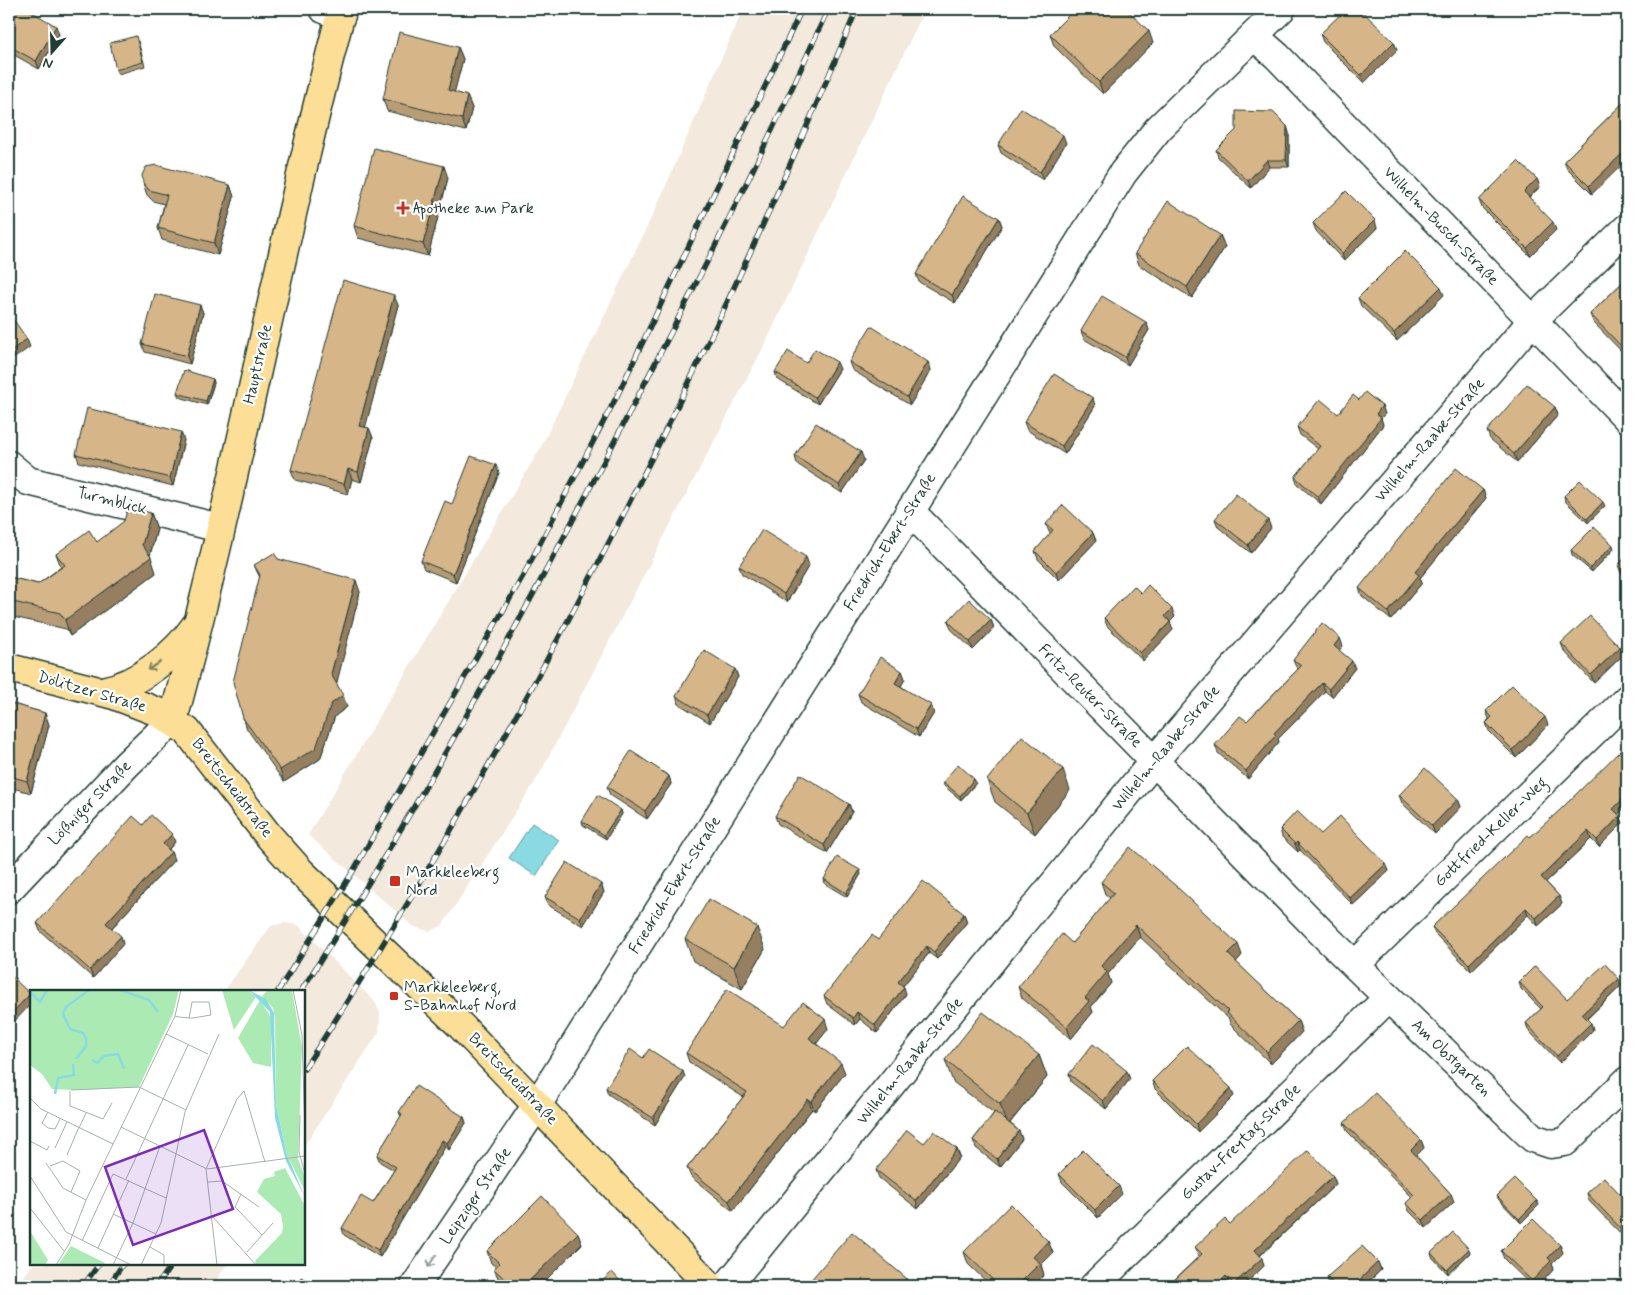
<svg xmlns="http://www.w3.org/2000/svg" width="1636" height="1295" font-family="Mynerve,sans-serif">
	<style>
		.built { fill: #f3e9dc }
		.water { fill: #89dae2; stroke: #5f9b9c }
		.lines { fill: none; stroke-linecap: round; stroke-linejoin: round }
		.minor-casing { stroke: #1f3d34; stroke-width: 31 }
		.major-casing { stroke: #1f3d34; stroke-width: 31 }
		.minor { stroke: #fff; stroke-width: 28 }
		.major { stroke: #fdde96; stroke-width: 28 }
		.rail-casing { stroke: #1f3d34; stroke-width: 5.5 }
		.rail { stroke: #fff; stroke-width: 4; stroke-dasharray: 11; stroke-linecap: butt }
		.wall { fill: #b89c76; stroke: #1f3d34 }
		.shaded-wall { fill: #967f60; stroke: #1f3d34 }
		.building { fill: #d6b589; stroke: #1f3d34 }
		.oneway { stroke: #838560 }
		.oneway2 { stroke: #8f9e9a }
		.poi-dot { fill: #c8321e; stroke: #fff; stroke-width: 2 }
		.labels { text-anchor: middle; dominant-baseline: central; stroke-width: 4.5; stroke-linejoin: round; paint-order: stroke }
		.poi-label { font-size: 16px; fill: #1f3d34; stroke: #fff; text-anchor: start }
		.street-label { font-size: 16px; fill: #1f3d34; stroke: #fff }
		.inset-river { fill: none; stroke: #89dae2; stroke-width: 2.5 }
		.inset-road { fill: none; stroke: #a5b1ae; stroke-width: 1 }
		.view { fill: #7b2cbf; fill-opacity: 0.15; stroke: #7b2cbf; stroke-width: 2.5 }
		.inset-edge { fill: none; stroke: #1f3d34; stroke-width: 2.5 }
	</style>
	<rect width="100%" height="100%" fill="#fff"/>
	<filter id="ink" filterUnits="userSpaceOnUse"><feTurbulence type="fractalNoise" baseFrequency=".02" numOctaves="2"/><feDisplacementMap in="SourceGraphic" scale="10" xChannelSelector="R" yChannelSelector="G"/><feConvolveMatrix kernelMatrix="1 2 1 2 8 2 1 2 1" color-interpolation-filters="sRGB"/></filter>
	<g filter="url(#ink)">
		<g class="built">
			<polygon points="743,9 925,9 765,344 538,777 442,926 430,931 420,929 413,926 308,835 540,449 657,206"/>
			<polygon points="284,923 298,925 375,1002 380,1013 379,1032 304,1146 304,991 224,991 271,926"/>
			<polygon points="33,1264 227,1264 212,1286 17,1286"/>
		</g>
		<polygon class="water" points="532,823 559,840 536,876 509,858"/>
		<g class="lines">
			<g class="minor-casing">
				<g id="minor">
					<polyline points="324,9 341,15"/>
					<polyline points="1254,36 1277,56 1627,418"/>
					<polyline points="9,465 28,481 220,528"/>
					<polyline points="910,511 1329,940 1533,1138 1551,1144 1565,1142 1627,1081"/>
					<polyline points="9,889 127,764 173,720"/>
					<polyline points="1355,965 1627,699"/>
					<polyline points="415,1286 537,1105 1123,173 1158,129 1281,9"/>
					<polyline points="727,1286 1154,761 1532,321 1627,228"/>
					<polyline points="1094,1286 1388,998"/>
				</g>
			</g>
			<g class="major-casing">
				<g id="major">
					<polyline points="9,668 114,695 158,712 187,731 268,835 301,872 460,1025 710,1286"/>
					<path d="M102,691C138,685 176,654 196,625"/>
					<path d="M173,720C237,485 280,244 342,9"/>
				</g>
			</g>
			<use href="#minor" class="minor"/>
			<use href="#major" class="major"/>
			<g class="rail-casing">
				<g id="rail">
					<polyline points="278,991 352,873 523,576 617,396 802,9"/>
					<path d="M301,991C419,808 524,615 625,421C696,285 766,149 828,9"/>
					<path d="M304,1069C521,735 703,377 857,9"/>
					<polyline points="83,1286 99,1264"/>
					<polyline points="108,1286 123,1264"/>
					<polyline points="157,1286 172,1264"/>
				</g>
			</g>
			<use href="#rail" class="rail"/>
		</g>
		<g class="wall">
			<polygon points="9,9 59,34 39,69 9,52"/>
			<polygon points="1050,34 1153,43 1103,94 1054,46"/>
			<polygon points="1320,34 1394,42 1397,50 1364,83 1323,42"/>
			<polygon points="138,41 145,66 118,74 116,70"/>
			<polygon points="458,47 463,59 454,92 467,96 472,108 466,131 387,111 383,99"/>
			<polygon points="1627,99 1592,194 1567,169 1564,161"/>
			<polygon points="1287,126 1289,133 1289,167 1269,167 1251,188 1218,157 1216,150"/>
			<polygon points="1066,143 1043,180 1001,153 998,145"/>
			<polygon points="448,178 428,256 358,238 354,226"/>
			<polygon points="1537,179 1540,187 1529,197 1556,230 1530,256 1482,208 1479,200"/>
			<polygon points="143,183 230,185 234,197 218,255 162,240 158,228 164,204 153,201 147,195"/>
			<polygon points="999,218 1002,226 955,303 919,282 916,274"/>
			<polygon points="1313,223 1377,228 1344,261 1316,231"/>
			<polygon points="1220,235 1225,247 1192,298 1139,265 1135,253"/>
			<polygon points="1627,278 1627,357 1593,322 1590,314"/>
			<polygon points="1444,295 1397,341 1361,306 1358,298"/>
			<polygon points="200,305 203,313 190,364 145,352 142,344"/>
			<polygon points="398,305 365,427 369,428 373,438 361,482 352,479 348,494 295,480 291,470"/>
			<polygon points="1146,322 1149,330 1128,365 1084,339 1081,331"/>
			<polygon points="849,362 928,362 931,370 910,405 852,370"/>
			<polygon points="806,363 840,369 818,404 777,379 775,372"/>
			<polygon points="213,379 214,383 207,405 179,397 177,393"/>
			<polygon points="1359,400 1382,406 1385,414 1381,418 1383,425 1321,504 1297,484 1295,477 1318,449 1300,435 1297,427 1338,414"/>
			<polygon points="1095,406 1065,454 1027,430 1024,422"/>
			<polygon points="1555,407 1558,415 1517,462 1490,439 1487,431"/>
			<polygon points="184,440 173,486 79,462 76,454"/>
			<polygon points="795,456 864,460 842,493 797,464"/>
			<polygon points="499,473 456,582 424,569 421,561 452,504"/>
			<polygon points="1483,490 1486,498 1420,578 1422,583 1391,620 1362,596 1359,588"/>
			<polygon points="1564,496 1605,506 1588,523 1565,501"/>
			<polygon points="151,513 157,529 150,556 156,573 70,636 66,629 9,616 9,577 38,584 61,567 56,554 97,542"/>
			<polygon points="1215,519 1271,528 1251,553 1218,527"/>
			<polygon points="1046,524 1093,533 1096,541 1059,580 1038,559 1035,551 1051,533 1049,532"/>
			<polygon points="1614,549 1592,572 1572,555 1571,550"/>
			<polygon points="1627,556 1627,580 1621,573 1618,565"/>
			<polygon points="278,559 360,592 336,683 347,707 335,716 320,759 284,782 247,729 243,718 260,578 254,565"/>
			<polygon points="809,565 787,602 742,574 739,566"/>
			<polygon points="1141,593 1175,617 1170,622 1173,630 1143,661 1107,626 1104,618"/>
			<polygon points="991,620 994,628 973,650 951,629 948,621"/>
			<polygon points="1561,643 1620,647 1623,655 1594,683 1564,651"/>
			<polygon points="1343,646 1339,650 1355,668 1332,697 1325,691 1278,739 1279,742 1248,779 1218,753 1215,745 1247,721 1298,669 1296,667 1293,660"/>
			<polygon points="735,669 738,677 710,723 679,704 676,696"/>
			<polygon points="902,671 905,679 901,686 934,713 919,737 861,702 858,694"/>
			<polygon points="9,703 45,713 49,725 31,793 9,787"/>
			<polygon points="1486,711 1548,725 1516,758 1489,731 1486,723 1489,719"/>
			<polygon points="669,776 671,784 647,819 610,795 607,787"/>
			<polygon points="974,779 976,783 961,800 944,786 943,782"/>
			<polygon points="987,780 1070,790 1035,834 995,802"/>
			<polygon points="1399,795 1458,799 1461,807 1435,834 1402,803"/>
			<polygon points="849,804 852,812 827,853 778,824 775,816"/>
			<polygon points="621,810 622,814 606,839 583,825 582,821"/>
			<polygon points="1618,814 1620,816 1623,823 1599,847 1591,839 1546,882 1559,896 1562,904 1538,926 1528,915 1471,971 1435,934 1432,927 1530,837"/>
			<polygon points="143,825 175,842 169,849 171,852 174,860 112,928 123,944 93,978 40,931 37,923"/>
			<polygon points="1280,829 1321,834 1386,864 1389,871 1353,905 1300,850 1298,852 1282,837"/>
			<polygon points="861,874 847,897 825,884 824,879"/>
			<polygon points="1101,882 1242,955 1236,962 1298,1021 1302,1032 1271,1064 1230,1024 1229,1019 1140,937 1108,974 1111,983 1091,1007 1093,1012 1071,1039 1022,998 1018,987 1072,943 1110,898 1105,894"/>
			<polygon points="601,884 604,892 583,926 548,905 545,897"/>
			<polygon points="964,914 967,922 937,959 929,953 903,986 906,994 877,1033 860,1019 855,1025 827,1004 824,996 878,940"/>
			<polygon points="685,939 765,949 742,989 693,961"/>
			<polygon points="1519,982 1567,999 1621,986 1587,1019 1591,1023 1593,1030 1560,1063 1528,1030 1526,1023 1541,1009 1521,989"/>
			<polygon points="784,1026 828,1029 816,1044 845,1073 815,1111 812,1109 733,1211 691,1177 687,1168 743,1097 689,1062 686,1053"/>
			<polygon points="1039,1055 1047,1077 1010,1123 1019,1131 1022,1139 1000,1167 976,1148 973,1140 994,1113 953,1082 945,1060"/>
			<polygon points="643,1058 685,1077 655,1125 608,1094 606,1088"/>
			<polygon points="1069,1074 1130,1079 1106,1109 1071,1082"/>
			<polygon points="1152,1081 1234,1096 1198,1132 1155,1089"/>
			<polygon points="399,1112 464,1117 466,1123 449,1150 445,1147 380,1257 344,1235 342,1228 373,1203 394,1170 380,1162 377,1155 401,1117"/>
			<polygon points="1344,1123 1421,1140 1424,1148 1416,1156 1451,1194 1454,1202 1426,1228 1409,1211 1406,1203 1412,1197 1347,1131"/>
			<polygon points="924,1143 957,1149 960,1157 918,1209 879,1178 876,1170"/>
			<polygon points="1059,1174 1122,1194 1098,1218 1062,1182"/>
			<polygon points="1333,1176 1336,1184 1260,1256 1264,1266 1243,1286 1232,1286 1229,1283 1226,1286 1168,1286 1199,1256 1198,1255 1195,1247 1230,1224"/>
			<polygon points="1627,1187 1627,1240 1589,1201 1587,1193 1620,1194"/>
			<polygon points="1497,1196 1537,1201 1539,1205 1521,1223 1499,1200"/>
			<polygon points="578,1233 582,1244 540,1286 504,1286 499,1280 494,1269 496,1267 491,1263 487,1251"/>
			<polygon points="1048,1241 1053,1253 1041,1265 1044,1275 1033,1286 991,1286 968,1264 964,1252"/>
			<polygon points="1560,1245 1563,1253 1552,1264 1554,1269 1538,1286 1532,1286 1504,1259 1501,1251"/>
			<polygon points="1431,1253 1470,1253 1448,1274 1432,1257"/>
			<polygon points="1378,1262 1381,1270 1364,1286 1331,1286 1329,1285 1327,1277"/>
		</g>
		<g class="shaded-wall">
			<polygon points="56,26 59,34 39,69 36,61"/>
			<polygon points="1149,31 1153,43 1103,94 1099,82"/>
			<polygon points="1394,42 1397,50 1364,83 1361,75"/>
			<polygon points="458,47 463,59 452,102 448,90"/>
			<polygon points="467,96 472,108 466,131 462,119"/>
			<polygon points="1287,126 1289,133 1289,167 1286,160"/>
			<polygon points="1063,135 1066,143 1043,180 1040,172"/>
			<polygon points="1627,149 1627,160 1592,194 1589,186"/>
			<polygon points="1267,160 1269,167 1251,188 1248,181"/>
			<polygon points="444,166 448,178 428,256 423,244"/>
			<polygon points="1537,179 1540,187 1526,200 1524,192"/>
			<polygon points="230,185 234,197 218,255 214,243"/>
			<polygon points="999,218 1002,226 955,303 952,295"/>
			<polygon points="1375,220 1377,228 1344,261 1342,253"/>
			<polygon points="1553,222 1556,230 1530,256 1527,248"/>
			<polygon points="1220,235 1225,247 1192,298 1187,287"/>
			<polygon points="1441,287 1444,295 1397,341 1394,333"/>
			<polygon points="394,295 398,305 363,436 359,426"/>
			<polygon points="200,305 203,313 190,364 187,356"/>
			<polygon points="1146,322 1149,330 1128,365 1125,357"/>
			<polygon points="27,339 30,347 9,362 9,352"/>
			<polygon points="837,362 840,369 818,404 815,397"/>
			<polygon points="928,362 931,370 910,405 907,397"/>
			<polygon points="213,379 214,383 207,405 206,401"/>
			<polygon points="1093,398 1095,406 1065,454 1062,446"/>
			<polygon points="1382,406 1385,414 1381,418 1383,425 1321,504 1318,497 1376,414"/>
			<polygon points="1555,407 1558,415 1517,462 1514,454"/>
			<polygon points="369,428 373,438 361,482 358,472"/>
			<polygon points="181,432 184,440 173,486 170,478"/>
			<polygon points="861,452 864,460 842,493 839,485"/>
			<polygon points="496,465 499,473 456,582 453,574"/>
			<polygon points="348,469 352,479 348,494 344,484"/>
			<polygon points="1483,490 1486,498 1420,578 1422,583 1391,620 1388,612 1415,572"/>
			<polygon points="1603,502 1605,506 1588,523 1587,519"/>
			<polygon points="151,513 157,529 149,558 151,557 156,573 70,636 65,620 142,545"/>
			<polygon points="1268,520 1271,528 1251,553 1248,545"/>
			<polygon points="1093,533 1096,541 1059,580 1056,572"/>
			<polygon points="1613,545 1614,549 1592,572 1590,568"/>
			<polygon points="806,557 809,565 787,602 784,594"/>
			<polygon points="356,580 360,592 336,686 331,674"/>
			<polygon points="1172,609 1175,617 1168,624 1165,616"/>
			<polygon points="991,620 994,628 973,650 970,642"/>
			<polygon points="1170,622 1173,630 1143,661 1140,653"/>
			<polygon points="1340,638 1343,646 1337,653 1334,646"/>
			<polygon points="1620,647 1623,655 1594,683 1591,675"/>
			<polygon points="1352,661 1355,668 1332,697 1329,689"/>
			<polygon points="735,669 738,677 710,723 707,715"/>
			<polygon points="902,671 905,679 898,691 895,683"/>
			<polygon points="1322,683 1325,691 1278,739 1279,742 1248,779 1246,771 1274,733"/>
			<polygon points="343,695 347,707 335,716 320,759 284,782 280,770 331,704"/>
			<polygon points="931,705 934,713 919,737 916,729"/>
			<polygon points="45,713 49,725 31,793 27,781"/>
			<polygon points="1545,717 1548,725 1516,758 1513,750"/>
			<polygon points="1063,769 1070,790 1035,834 1027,813"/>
			<polygon points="669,776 671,784 647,819 645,811"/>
			<polygon points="974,779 976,783 961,800 960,796"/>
			<polygon points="1627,795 1627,805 1616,817 1613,809"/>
			<polygon points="1458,799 1461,807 1435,834 1432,826"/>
			<polygon points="849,804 852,812 827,853 824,845"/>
			<polygon points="621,810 622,814 606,839 604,835"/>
			<polygon points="1620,816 1623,823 1599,847 1597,840"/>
			<polygon points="1588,831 1591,839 1544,884 1541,877"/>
			<polygon points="172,834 175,842 166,852 163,844"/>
			<polygon points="1297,842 1300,850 1298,852 1295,844"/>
			<polygon points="171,852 174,860 109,931 106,923"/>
			<polygon points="1386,864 1389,871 1353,905 1350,898"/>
			<polygon points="860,870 861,874 847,897 846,893"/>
			<polygon points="601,884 604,892 583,926 580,918"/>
			<polygon points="1559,896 1562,904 1538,926 1536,918"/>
			<polygon points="1526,908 1528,915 1471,971 1469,964"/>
			<polygon points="964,914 967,922 937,959 934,952"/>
			<polygon points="1136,925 1140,937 1108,974 1111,983 1091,1007 1093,1012 1071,1039 1067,1027 1085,998 1101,966"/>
			<polygon points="757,927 765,949 742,989 734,967"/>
			<polygon points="121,936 123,944 93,978 90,970"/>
			<polygon points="1238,944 1242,955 1233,966 1228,954"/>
			<polygon points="927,946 929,953 900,990 898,982"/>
			<polygon points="1619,979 1621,986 1584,1021 1582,1014"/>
			<polygon points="904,987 906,994 877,1033 875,1025"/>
			<polygon points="30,994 31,997 31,1004 9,1027 9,1016"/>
			<polygon points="857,1012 860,1019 855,1025 853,1018"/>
			<polygon points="825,1019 828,1029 813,1048 809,1038"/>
			<polygon points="1298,1021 1302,1032 1271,1064 1267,1052"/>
			<polygon points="1591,1023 1593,1030 1560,1063 1557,1056"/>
			<polygon points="1039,1055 1047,1077 1008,1125 1000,1104"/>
			<polygon points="841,1063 845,1073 815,1111 811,1102"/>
			<polygon points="683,1071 685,1077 655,1125 653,1118"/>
			<polygon points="1127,1071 1130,1079 1106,1109 1103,1101"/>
			<polygon points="1231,1088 1234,1096 1198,1132 1196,1124"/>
			<polygon points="808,1099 812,1109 733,1211 729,1201"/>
			<polygon points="464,1117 466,1123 449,1150 447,1143"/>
			<polygon points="1019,1131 1022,1139 1000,1167 997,1159"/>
			<polygon points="442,1140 445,1147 380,1257 378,1250"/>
			<polygon points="1421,1140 1424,1148 1414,1158 1411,1150"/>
			<polygon points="957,1149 960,1157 918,1209 916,1201"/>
			<polygon points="1333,1176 1336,1184 1257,1258 1255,1250"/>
			<polygon points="1119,1186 1122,1194 1098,1218 1095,1210"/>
			<polygon points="1451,1194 1454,1202 1426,1228 1423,1220"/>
			<polygon points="1537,1201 1539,1205 1521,1223 1519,1219"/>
			<polygon points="578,1233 582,1244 540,1286 524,1286"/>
			<polygon points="1048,1241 1053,1253 1041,1265 1044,1275 1033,1286 1017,1286 1033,1257"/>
			<polygon points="1560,1245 1563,1253 1552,1264 1554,1269 1538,1286 1534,1286 1532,1281 1548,1258"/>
			<polygon points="1469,1249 1470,1253 1448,1274 1447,1270"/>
			<polygon points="1262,1258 1264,1266 1243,1286 1235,1286 1234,1284"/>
			<polygon points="1378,1262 1381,1270 1364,1286 1353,1286"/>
			<polygon points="1226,1276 1229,1283 1226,1286 1216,1286"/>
			<polygon points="906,1278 909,1286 900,1286"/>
		</g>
		<g class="building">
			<polygon points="9,9 27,9 56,26 36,61 9,46"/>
			<polygon points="1075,9 1126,9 1149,31 1099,82 1050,34"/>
			<polygon points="1346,9 1360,9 1394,42 1361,75 1320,34"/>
			<polygon points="399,32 458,47 448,90 467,96 462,119 383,99"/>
			<polygon points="136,36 143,62 116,70 110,43"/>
			<polygon points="1627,99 1627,149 1589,186 1564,161"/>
			<polygon points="1021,108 1063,135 1040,172 998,145"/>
			<polygon points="1236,111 1273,112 1287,126 1286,160 1267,160 1248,181 1216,150 1236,130"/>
			<polygon points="374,148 444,166 423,244 354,226"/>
			<polygon points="1518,161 1537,179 1524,192 1553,222 1527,248 1479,200"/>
			<polygon points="156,165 230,185 214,243 158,228 167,195 149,190 143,183 142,175 146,167"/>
			<polygon points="1346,191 1375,220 1342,253 1313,223"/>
			<polygon points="963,196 999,218 952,295 916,274"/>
			<polygon points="1168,201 1220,235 1187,287 1135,253"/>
			<polygon points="1405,251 1441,287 1394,333 1358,298"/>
			<polygon points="1627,278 1627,352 1590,314"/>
			<polygon points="343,280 394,295 359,426 369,428 358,472 348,469 344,484 291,470"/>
			<polygon points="155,294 200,305 187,356 142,344"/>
			<polygon points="1102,296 1146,322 1125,357 1081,331"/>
			<polygon points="9,313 27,339 9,352"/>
			<polygon points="871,326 928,362 907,397 849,362"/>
			<polygon points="815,349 837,362 815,397 775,372 788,351 806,363"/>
			<polygon points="184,370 213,379 206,401 177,393"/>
			<polygon points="1054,374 1093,398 1062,446 1024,422"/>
			<polygon points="1527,384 1555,407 1514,454 1487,431"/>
			<polygon points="1365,392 1382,406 1376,414 1381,418 1318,497 1295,477 1320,446 1297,427 1320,399 1338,414 1353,395 1359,400"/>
			<polygon points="87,408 181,432 170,478 76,454"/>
			<polygon points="816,423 861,452 839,485 795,456"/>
			<polygon points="471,456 496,465 453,574 421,561 445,501 452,504"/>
			<polygon points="1456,468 1483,490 1415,572 1419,575 1388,612 1359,588"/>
			<polygon points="1580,480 1603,502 1587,519 1564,496"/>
			<polygon points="1236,494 1268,520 1248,545 1215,519"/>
			<polygon points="1063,505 1093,533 1056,572 1035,551 1053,530 1046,524"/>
			<polygon points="128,507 151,513 142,545 151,557 65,620 60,613 9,601 9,577 38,584 65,565 56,554 89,530 97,542 124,521"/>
			<polygon points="1594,527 1613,545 1590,568 1571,550"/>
			<polygon points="762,530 806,557 784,594 739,566"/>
			<polygon points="274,553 278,559 356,580 331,674 343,695 331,704 316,748 280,770 243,718 233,682 260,575 254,565"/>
			<polygon points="1627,556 1627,575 1618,565"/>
			<polygon points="1148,585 1172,609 1165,616 1170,622 1140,653 1104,618 1134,586 1141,593"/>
			<polygon points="969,599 991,620 970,642 948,621"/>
			<polygon points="1590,616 1620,647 1591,675 1561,643"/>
			<polygon points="1322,623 1340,638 1334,646 1352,661 1329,689 1322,683 1274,733 1276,735 1246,771 1215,745 1240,716 1247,721 1301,666 1293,660"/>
			<polygon points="704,650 735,669 707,715 676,696"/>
			<polygon points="880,657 902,671 895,683 931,705 916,729 858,694"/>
			<polygon points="1512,685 1545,717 1513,750 1486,723 1492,717 1486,711"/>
			<polygon points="9,703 45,713 27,781 9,776"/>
			<polygon points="1022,736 1063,769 1027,813 987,780"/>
			<polygon points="1627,744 1627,795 1613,809 1620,816 1597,840 1588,831 1541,877 1559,896 1536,918 1526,908 1469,964 1432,927 1528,835 1530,837 1560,810"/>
			<polygon points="631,751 669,776 645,811 607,787"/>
			<polygon points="958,764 974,779 960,796 943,782"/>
			<polygon points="1425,768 1458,799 1432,826 1399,795"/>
			<polygon points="800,774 849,804 824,845 775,816"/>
			<polygon points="598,795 621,810 604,835 582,821"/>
			<polygon points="1297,811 1321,834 1340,816 1386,864 1350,898 1297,842 1295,844 1280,829"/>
			<polygon points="151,815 172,834 163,844 171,852 106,923 121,936 90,970 37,923 133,816 143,825"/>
			<polygon points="1130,847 1176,886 1238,944 1228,954 1298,1021 1267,1052 1226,1012 1228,1011 1136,925 1101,966 1107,972 1085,998 1089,1001 1067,1027 1018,987 1062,934 1072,943 1114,893 1101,882"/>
			<polygon points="837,857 860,870 846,893 824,879"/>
			<polygon points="567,862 601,884 580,918 545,897"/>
			<polygon points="923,881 964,914 934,952 927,946 898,982 904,987 875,1025 857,1012 853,1018 824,996 872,935 878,940"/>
			<polygon points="709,899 757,927 734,967 685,939"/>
			<polygon points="1605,964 1619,979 1582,1014 1591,1023 1557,1056 1526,1023 1543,1007 1519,982 1535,966 1567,999"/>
			<polygon points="9,974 30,994 9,1016"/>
			<polygon points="727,989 784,1026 803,1002 825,1019 809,1038 841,1063 811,1102 808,1099 729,1201 687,1168 747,1092 686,1053"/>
			<polygon points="983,1012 1039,1055 1000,1104 945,1060"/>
			<polygon points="1093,1044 1127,1071 1103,1101 1069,1074"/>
			<polygon points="1187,1046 1231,1088 1196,1124 1152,1081"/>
			<polygon points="630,1049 643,1058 649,1049 683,1071 653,1118 606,1088"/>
			<polygon points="416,1086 464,1117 447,1143 442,1140 378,1250 342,1228 361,1196 373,1203 396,1167 377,1155 402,1114 399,1112"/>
			<polygon points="1375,1093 1421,1140 1411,1150 1451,1194 1423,1220 1406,1203 1414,1195 1344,1123"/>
			<polygon points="995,1112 1019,1131 997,1159 973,1140"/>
			<polygon points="907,1130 924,1143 934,1131 957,1149 916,1201 876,1170"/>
			<polygon points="1083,1150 1119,1186 1095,1210 1059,1174"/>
			<polygon points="1308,1150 1333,1176 1255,1250 1262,1258 1234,1284 1226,1276 1216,1286 1168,1286 1202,1254 1195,1247 1225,1219 1230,1224"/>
			<polygon points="1604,1177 1620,1194 1627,1187 1627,1235 1587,1193"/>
			<polygon points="1515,1179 1537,1201 1519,1219 1497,1196"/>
			<polygon points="542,1196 578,1233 524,1286 512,1286 494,1269 499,1263 487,1251"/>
			<polygon points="1011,1204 1048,1241 1033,1257 1040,1263 1017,1286 999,1286 964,1252"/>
			<polygon points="1533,1219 1560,1245 1548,1258 1551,1261 1532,1281 1501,1251"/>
			<polygon points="852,1232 906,1278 900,1286 814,1286 809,1282"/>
			<polygon points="1453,1232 1469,1249 1447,1270 1431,1253"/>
			<polygon points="1362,1246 1378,1262 1353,1286 1335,1286 1327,1277"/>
			<polygon points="612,1272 624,1285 629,1281 634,1286 597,1286"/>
			<polygon points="301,1277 316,1286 285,1286 289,1279 298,1284"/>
			<polygon points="1446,1278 1455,1286 1438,1286"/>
			<polygon points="1158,1283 1161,1286 1155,1286"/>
		</g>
		<defs><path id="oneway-shaft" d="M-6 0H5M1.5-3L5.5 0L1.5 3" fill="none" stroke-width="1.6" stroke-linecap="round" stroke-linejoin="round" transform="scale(1.25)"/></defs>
		<use class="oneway" href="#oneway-shaft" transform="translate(154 666) rotate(145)"/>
		<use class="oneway2" href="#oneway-shaft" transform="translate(432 1261) rotate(124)"/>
	</g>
	<g class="poi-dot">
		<path d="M400.5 200.5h5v5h5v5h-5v5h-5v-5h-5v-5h5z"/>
		<rect x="389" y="875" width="12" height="12" rx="2.5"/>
		<rect x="389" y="991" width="10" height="10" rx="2.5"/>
	</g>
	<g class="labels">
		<g class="poi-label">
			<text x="413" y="208">Apotheke am Park</text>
			<text x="406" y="872">Markkleeberg<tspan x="406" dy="18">Nord</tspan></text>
			<text x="404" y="987">Markkleeberg,<tspan x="404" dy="18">S-Bahnhof Nord</tspan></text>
		</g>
		<g class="street-label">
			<text transform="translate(1441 226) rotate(46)">Wilhelm-Busch-Straße</text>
			<text transform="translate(258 364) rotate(-77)">Hauptstraße</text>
			<text transform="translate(1430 440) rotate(-49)">Wilhelm-Raabe-Straße</text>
			<text transform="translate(112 501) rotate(14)">Turmblick</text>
			<text transform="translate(890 542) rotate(-58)">Friedrich-Ebert-Straße</text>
			<text transform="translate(92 692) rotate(16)">Dölitzer Straße</text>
			<text transform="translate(1090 696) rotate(45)">Fritz-Reuter-Straße</text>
			<text transform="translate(1166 748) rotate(-50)">Wilhelm-Raabe-Straße</text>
			<text transform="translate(232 788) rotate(52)">Breitscheidstraße</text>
			<text transform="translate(90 803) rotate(-46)">Lößniger Straße</text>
			<text transform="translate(1491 832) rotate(-44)">Gottfried-Keller-Weg</text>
			<text transform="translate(675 885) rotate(-58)">Friedrich-Ebert-Straße</text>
			<text transform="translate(1451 1058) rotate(44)">Am Obstgarten</text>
			<text transform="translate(910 1061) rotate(-51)">Wilhelm-Raabe-Straße</text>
			<text transform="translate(513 1079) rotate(46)">Breitscheidstraße</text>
			<text transform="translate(1241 1142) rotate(-44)">Gustav-Freytag-Straße</text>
			<text transform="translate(476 1196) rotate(-56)">Leipziger Straße</text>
		</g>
	</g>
	<g transform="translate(30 990)">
		<rect width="275" height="275" fill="#fff"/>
		<path d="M0,0H149L143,24L109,97L41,100L22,99L12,84L0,75ZM192,0H218L226,7L204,40ZM238,0H262L272,57L268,169L275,187V201L257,165L246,114L245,28L243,18L232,6ZM230,10L241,27V77L223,73L208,48ZM255,178L275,216V275H226L225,271L252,243L253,236L251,224L227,202L234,189L245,186L244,182ZM0,241L18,270L15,275H3L0,271ZM41,256L75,273L74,275H28Z" fill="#abebb3"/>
		<path d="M219,0L236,9L244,23L246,114L257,165L275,207L256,171L245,128L240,22Z" fill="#89dae2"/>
		<path class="inset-river" d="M90,0L119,10L128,22M0,2L10,12L17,0M46,69L56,56V48L53,43L40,39L33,24L36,17L59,0M62,70L67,73L74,66L88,64L94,79M25,104L28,88L44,85L43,74"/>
		<path class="inset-road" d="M263,0L272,45L275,143M145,26L149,27L159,28H163L181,25L179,12H162L159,28M136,44L178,64M41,100L109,97L156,120M40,101V116L73,129L82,113M214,101L235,172M0,108L11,119L83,154M18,122L12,133L18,138L25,139L30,129M270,125L269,162L275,184M91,137L177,179L275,166M49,138L56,123M0,151L17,160L19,156M25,158L37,132M37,165L49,137M16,173L33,198L56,210M20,176L33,171L50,181L41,202M176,179L207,109L214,101M176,179L187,275M0,186L36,242L101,275M96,189L158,55M178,192L192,191L229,217M211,204L205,217L232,245M0,218L34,261M83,224L126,244M182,226L226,275M52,251L83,184L136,208M120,257L134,265V275M68,258L99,190M217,262L243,233M26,275L39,254L56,210L145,26L151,0M83,275L103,233L130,156M111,275L131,233L155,122L189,44"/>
		<path class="view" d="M174,140L203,219L103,255L75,177Z"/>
		<rect width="275" height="275" class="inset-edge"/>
	</g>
	<rect width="1636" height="1295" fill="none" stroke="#fff" stroke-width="30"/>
	<rect x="15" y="15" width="1606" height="1265" fill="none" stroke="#1f3d34" stroke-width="2" filter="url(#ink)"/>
	<g transform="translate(52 52) rotate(200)" stroke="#ffffff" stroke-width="4" paint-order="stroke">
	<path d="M0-4L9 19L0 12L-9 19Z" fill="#1f3d34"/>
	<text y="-8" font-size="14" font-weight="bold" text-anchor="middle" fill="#1f3d34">N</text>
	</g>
</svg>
